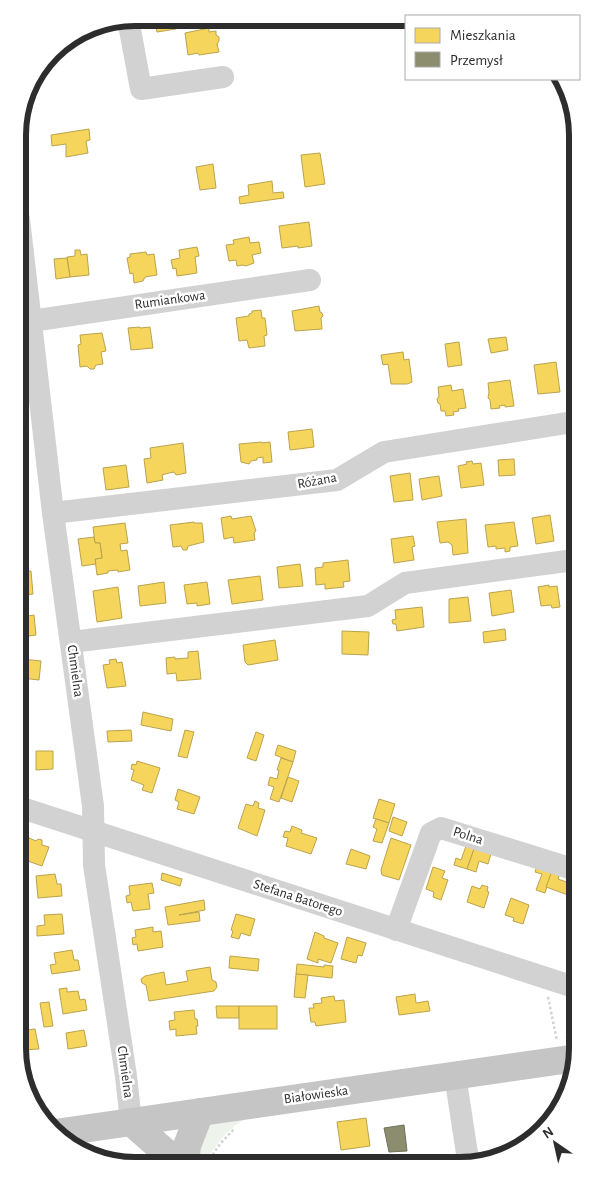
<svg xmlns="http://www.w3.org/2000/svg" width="595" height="1183" font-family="'Alegreya Sans',sans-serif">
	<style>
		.green { fill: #eef3eb }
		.homes { fill: #f6d55c; stroke: #baa34e }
		.industry { fill: #8c8c6e; stroke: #70705a }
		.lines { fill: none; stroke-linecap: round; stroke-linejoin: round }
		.path { stroke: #d2d2d2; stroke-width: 2.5; stroke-dasharray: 2.5 2.5; stroke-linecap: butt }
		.minor { stroke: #d2d2d2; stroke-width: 22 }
		.major { stroke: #c5c5c5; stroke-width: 28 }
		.labels { text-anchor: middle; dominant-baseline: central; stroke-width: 5; stroke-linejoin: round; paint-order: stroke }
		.street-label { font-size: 14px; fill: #2d2d2d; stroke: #fff }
		.rim { fill: none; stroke: #2d2d2d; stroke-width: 6 }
	</style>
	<rect width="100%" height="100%" fill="#fff"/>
	<path class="green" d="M250,1116C228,1127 217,1144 204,1163H198L197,1154L205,1130L212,1122Z"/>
	<g class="homes">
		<polygon points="154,18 174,18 176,29 157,32"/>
		<polygon points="209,28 209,32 216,31 216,35 219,37 219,41 217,44 219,52 199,55 198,53 188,55 185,33"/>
		<polygon points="89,129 90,140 86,141 88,153 66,157 66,144 52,146 51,135"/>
		<polygon points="320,153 325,184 305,187 301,155"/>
		<polygon points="213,164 216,188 200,190 196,167"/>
		<polygon points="272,181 273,193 283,192 284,198 240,204 239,197 249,195 248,185"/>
		<polygon points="309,222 312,246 298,248 298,246 282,248 279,226"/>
		<polygon points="249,237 250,243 259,242 261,253 252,255 254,263 246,266 243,265 237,266 236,260 229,261 226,245 234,244 233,240"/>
		<polygon points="197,247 199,256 195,257 197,273 177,276 176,268 173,269 171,260 180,258 179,250"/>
		<polygon points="75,250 80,250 81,255 87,254 89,275 70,277 67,257 75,256"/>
		<polygon points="146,252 147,255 154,254 157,275 145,277 143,281 134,283 133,273 130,274 127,258 130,257 130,254"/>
		<polygon points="67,258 70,277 56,279 54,259"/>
		<polygon points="319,306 320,312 322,313 323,316 321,318 322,329 295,331 292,311"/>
		<polygon points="261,310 262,318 265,318 267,335 264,336 265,346 249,348 247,340 239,341 236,318 249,316 249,314 252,313 252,311"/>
		<polygon points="140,327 140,328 150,327 153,348 131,350 128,328"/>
		<polygon points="102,333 106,351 101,352 103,364 96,365 94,369 90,369 87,366 80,367 78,345 81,344 80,335"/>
		<polygon points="506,337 508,350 491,353 488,339"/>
		<polygon points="459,342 462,365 448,367 445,344"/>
		<polygon points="403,352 404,360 409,359 412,382 407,384 391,384 388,364 383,365 381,355"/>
		<polygon points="556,362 560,392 538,394 534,365"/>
		<polygon points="510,380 514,406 505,407 505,405 499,406 500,408 491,409 490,400 488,398 489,392 488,383"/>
		<polygon points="451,385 452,391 463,389 466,408 458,409 459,411 453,412 454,415 446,416 445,411 441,411 440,404 438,403 437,399 439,396 438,387"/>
		<polygon points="312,429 314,447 290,450 288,432"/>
		<polygon points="262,442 262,443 270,442 272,462 263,463 263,457 257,458 257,460 251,461 249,464 241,462 239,444"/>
		<polygon points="183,443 186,473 176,475 174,472 169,473 162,475 163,480 147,483 144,459 151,458 150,448"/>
		<polygon points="514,459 515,475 499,476 498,460"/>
		<polygon points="472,461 473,464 481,463 484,485 461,488 458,466 467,464 466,462"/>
		<polygon points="126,465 129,487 106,490 103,468"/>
		<polygon points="410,473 413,500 394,502 390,476"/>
		<polygon points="439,476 442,496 422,500 419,479"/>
		<polygon points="550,515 554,541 536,544 532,518"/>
		<polygon points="231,516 232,519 251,516 256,531 254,533 255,540 234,543 233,537 224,539 221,518"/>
		<polygon points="466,519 468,553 453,555 452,545 448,542 440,543 437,522"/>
		<polygon points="194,522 194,523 202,523 204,542 188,546 187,550 183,550 181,546 173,547 170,525"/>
		<polygon points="514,522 518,546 510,547 510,551 505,552 505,548 496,549 496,546 488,547 485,525"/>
		<polygon points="125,523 128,543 120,544 121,551 127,550 130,570 118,572 118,570 108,571 108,573 97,575 95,559 102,558 100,543 95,543 93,527"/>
		<polygon points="413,536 415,546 412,547 414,560 394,563 391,539"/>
		<polygon points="94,537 95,543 100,543 102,558 95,559 96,564 82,566 78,539"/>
		<polygon points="348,560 350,581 343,582 344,587 325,589 325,584 316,585 315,568 323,567 323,563"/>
		<polygon points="300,564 303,586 279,588 277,567"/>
		<polygon points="31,571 33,594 25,595 24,591 21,592 21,572"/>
		<polygon points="260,576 263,600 232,604 228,580"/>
		<polygon points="164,582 166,603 140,606 138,586"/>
		<polygon points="207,582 210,604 197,606 197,603 187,604 184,585"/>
		<polygon points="549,585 549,587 557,586 560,607 552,608 551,605 541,606 538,587"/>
		<polygon points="118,587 122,618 97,622 93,591"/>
		<polygon points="511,590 514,612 492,616 489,593"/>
		<polygon points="468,597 471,621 449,623 449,599"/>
		<polygon points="422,607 424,627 397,631 396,624 393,624 392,620 396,619 395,610"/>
		<polygon points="34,615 36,635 21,637 21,617"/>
		<polygon points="505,629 506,640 484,643 483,632"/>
		<polygon points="342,631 369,632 368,655 342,654"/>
		<polygon points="275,640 278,660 248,665 245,662 243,645"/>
		<polygon points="198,651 201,679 177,681 176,673 167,674 166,658 175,657 175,659 188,658 188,652"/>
		<polygon points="21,659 41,661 39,680 21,678"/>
		<polygon points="116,659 117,663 122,662 126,686 107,688 103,665 110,664 109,660"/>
		<polygon points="143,712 173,719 171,731 141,725"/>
		<polygon points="131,730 132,741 108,742 107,731"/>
		<polygon points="185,730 194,732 187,758 178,756"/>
		<polygon points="256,732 264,735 256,761 247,758"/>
		<polygon points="278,745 296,751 293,762 275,755"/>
		<polygon points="36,751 53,751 53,769 36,770"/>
		<polygon points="281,758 293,762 279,802 270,799 274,787 268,785 270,777 277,779 279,770 277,770"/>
		<polygon points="137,761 160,768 152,793 142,790 144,785 131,780 134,770 131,769 132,764 136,765"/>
		<polygon points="288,777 299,781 292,802 281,798"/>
		<polygon points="178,789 200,797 194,814 177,809 179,802 175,800"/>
		<polygon points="379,799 395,804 389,823 373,818"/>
		<polygon points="255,801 259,803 258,808 265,810 257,836 238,828 246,804 253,806"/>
		<polygon points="393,817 407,822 402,836 389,831"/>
		<polygon points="376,819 389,823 382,843 373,841 377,829 373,827"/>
		<polygon points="292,826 302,830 301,833 317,838 311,854 286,846 288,838 283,837 285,831 290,832"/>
		<polygon points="29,838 36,841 38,839 42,840 42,845 49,847 42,866 22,859 22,842 27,845"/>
		<polygon points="391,838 411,845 399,880 382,875 381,870"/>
		<polygon points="466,846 474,849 467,869 454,865 456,858 461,860"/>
		<polygon points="351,849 370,856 366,869 346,864"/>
		<polygon points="474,849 491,854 488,864 479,861 476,872 467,869"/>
		<polygon points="537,866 552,871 545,893 536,890 542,874 535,872"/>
		<polygon points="433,867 445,871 442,878 448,880 441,900 433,897 434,892 426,889"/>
		<polygon points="552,871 560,873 558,879 572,884 568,895 546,887"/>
		<polygon points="162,873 182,879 180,886 161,880"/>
		<polygon points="55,874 57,884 61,884 62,896 38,898 36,876"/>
		<polygon points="152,883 154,893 148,894 150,909 133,911 131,902 127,903 126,896 130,895 129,886"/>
		<polygon points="482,885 488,887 487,891 489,892 484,908 467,902 472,886 480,889"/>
		<polygon points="511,898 529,905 523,924 513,921 514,918 505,915"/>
		<polygon points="204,900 205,910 179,915 199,912 200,921 168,925 165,907"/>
		<polygon points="62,914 64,934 37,936 37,926 45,925 44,915"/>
		<polygon points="236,914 255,919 250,936 241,933 239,939 231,937 233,931 231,930"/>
		<polygon points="153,927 153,932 161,931 163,947 138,951 137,944 133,945 132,938 136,937 135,930"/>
		<polygon points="315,932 324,936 324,938 338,943 331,963 318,959 318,963 307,959"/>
		<polygon points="347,937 366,943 362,956 358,955 356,963 341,959"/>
		<polygon points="72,950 74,960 78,960 80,970 52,974 50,965 56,964 54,953"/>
		<polygon points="230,956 259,959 258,971 229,968"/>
		<polygon points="297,964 324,967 324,965 333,966 332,978 296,974"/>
		<polygon points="210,967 212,980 216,982 217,987 214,991 149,1001 146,985 142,983 141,979 145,976 164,972 166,985 188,981 186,971"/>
		<polygon points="296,974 308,975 305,998 294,997"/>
		<polygon points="67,988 67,992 78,991 80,1000 85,999 87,1010 63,1014 59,989"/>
		<polygon points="415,994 416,1003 428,1001 430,1011 399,1015 396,997"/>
		<polygon points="334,996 335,1001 344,1000 346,1022 316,1026 315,1022 311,1022 309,1008 314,1008 313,1004 322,1003 321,998"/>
		<polygon points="49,1002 53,1026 44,1027 40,1003"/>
		<polygon points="216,1006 239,1006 239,1018 217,1018"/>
		<rect x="239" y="1006" width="38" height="23"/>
		<polygon points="194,1010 195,1019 197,1019 198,1026 196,1026 197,1034 176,1036 176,1029 170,1030 169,1021 175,1020 174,1012"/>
		<polygon points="26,1027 27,1030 35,1029 39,1049 23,1050 23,1028"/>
		<polygon points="84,1030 87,1046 68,1049 66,1033"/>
		<polygon points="366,1118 370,1146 341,1150 337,1122"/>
	</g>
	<polygon class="industry" points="404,1125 407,1151 389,1152 384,1128"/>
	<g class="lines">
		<g class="path">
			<polyline points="548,997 557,1041"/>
			<polyline points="566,1038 577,1030"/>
			<polyline points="207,1163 220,1144 234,1129"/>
		</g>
		<g class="minor">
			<polyline points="128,19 141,89 223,77"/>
			<polyline points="19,219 53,513 93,806 94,865 126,1076 131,1122"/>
			<polyline points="31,321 310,280"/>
			<polyline points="53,513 337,480 384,452 573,422"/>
			<polyline points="71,642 368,606 405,583 574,560"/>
			<polyline points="22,808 577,988"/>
			<polyline points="396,930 431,833 441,828 576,870"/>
			<polyline points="455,1075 468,1160"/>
		</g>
		<g class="major">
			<polyline points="131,1122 179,1164"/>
			<polyline points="55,1133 577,1058"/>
			<polyline points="185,1164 187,1146 200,1112"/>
		</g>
	</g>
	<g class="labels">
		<g class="street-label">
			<text transform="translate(170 300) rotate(-8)">Rumiankowa</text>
			<text transform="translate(317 481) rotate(-10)">Różana</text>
			<text transform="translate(75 671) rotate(82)">Chmielna</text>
			<text transform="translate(468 836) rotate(18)">Polna</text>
			<text transform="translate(298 898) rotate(18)">Stefana Batorego</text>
			<text transform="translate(125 1072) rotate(82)">Chmielna</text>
			<text transform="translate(316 1095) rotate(-8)">Białowieska</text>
		</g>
	</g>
	<path d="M0 0H595V1183H0ZM135 26H460A109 109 0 0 1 569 135V1048A109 109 0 0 1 460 1157H135A109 109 0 0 1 26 1048V135A109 109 0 0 1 135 26Z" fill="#fff" fill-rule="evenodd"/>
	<path class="rim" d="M135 26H460A109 109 0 0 1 569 135V1048A109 109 0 0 1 460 1157H135A109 109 0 0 1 26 1048V135A109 109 0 0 1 135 26Z"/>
	<rect x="405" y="15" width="175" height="65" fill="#ffffff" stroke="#ababab"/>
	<rect x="415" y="28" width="25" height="15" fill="#f6d55c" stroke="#ababab"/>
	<text x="450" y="40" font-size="15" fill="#2d2d2d">Mieszkania</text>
	<rect x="415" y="52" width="25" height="15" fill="#8c8c6e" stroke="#ababab"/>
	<text x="450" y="65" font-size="15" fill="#2d2d2d">Przemysł</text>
	<g transform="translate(555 1143) rotate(326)" stroke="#ffffff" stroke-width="4" paint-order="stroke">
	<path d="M0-4L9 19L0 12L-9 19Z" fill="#2d2d2d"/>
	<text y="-8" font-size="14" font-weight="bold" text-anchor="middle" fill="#2d2d2d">N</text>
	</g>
</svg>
